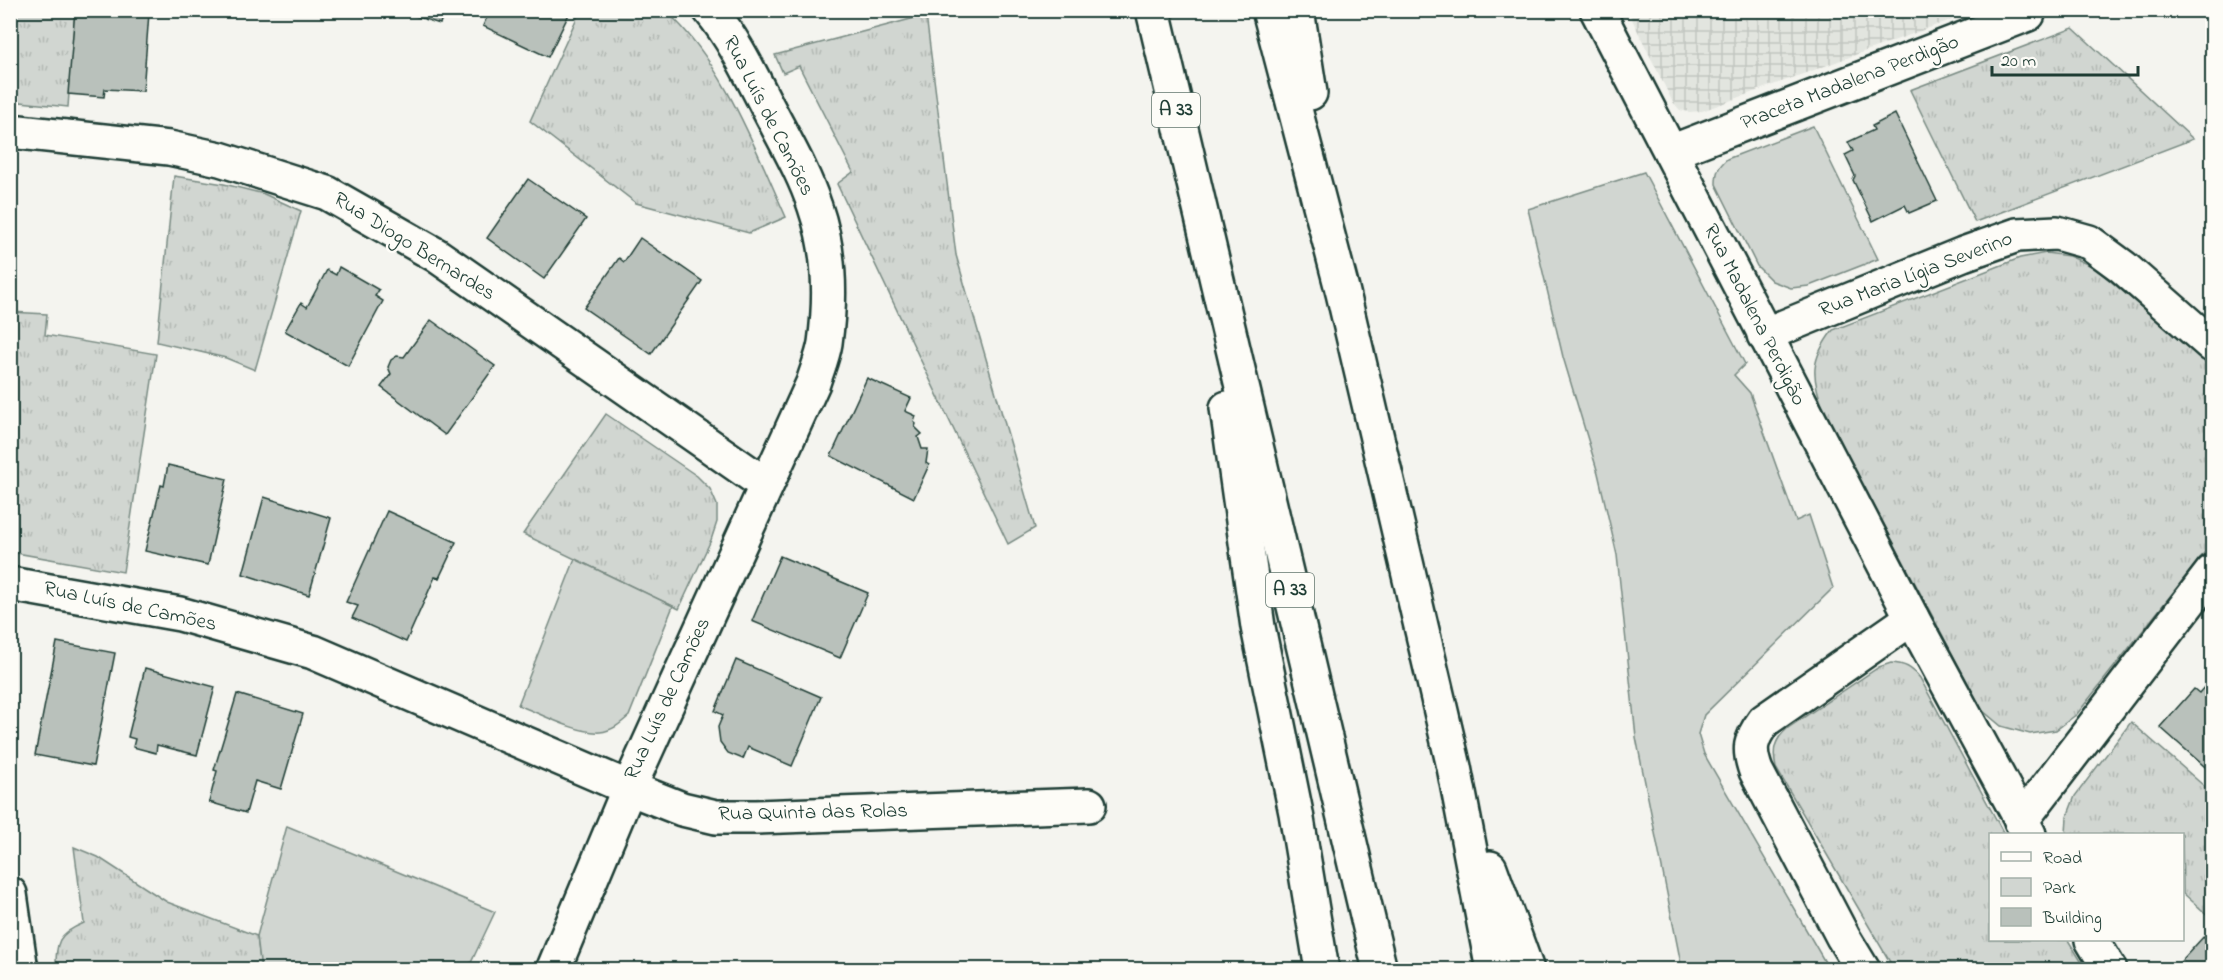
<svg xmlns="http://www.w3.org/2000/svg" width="2223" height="980" font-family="'Indie Flower',sans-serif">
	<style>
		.industrial { fill: url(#industrial-grid) }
		.grass { fill: url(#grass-tufts); stroke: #788a82; stroke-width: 1.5 }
		.green { fill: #d1d6d1; stroke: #788a82; stroke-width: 1.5 }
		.building { fill: #b9c1bb; stroke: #1f3d34; stroke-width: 1.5 }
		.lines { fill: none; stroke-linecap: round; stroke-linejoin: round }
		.minor-casing { stroke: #1f3d34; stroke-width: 38 }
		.motorway-casing { stroke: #1f3d34; stroke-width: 38 }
		.minor { stroke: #fdfcf7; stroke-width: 33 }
		.motorway { stroke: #fdfcf7; stroke-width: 33 }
		.labels { text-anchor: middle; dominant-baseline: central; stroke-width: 5; stroke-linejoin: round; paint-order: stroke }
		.shield { fill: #fdfcf7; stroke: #62766e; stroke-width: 1.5 }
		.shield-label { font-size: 20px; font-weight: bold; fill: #1f3d34 }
		.street-label { font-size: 21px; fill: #1f3d34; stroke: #fdfcf7 }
	</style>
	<defs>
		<pattern id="industrial-grid" width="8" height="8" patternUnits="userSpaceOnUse" patternTransform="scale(1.5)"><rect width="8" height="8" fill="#e2e5df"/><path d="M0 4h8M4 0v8" fill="none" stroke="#c1c5c0"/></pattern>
		<pattern id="grass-tufts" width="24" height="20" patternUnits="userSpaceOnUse" patternTransform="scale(1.5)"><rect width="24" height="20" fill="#d1d6d1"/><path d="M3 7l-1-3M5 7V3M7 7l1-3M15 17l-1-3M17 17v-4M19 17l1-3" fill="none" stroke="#b3b9b4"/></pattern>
	</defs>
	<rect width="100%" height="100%" fill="#f4f4ef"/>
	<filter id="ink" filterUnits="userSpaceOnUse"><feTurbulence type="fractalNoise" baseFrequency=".0167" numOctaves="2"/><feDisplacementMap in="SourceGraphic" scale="12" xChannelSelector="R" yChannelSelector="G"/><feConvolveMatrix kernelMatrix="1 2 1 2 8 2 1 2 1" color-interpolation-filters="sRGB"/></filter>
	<g filter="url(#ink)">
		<polygon class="industrial" points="1628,11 1975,11 1702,111 1689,112 1680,110 1672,101"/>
		<g class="grass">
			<polygon points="10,11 75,11 68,107 11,101"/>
			<path d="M580,11H666C723,62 755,148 786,217L749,233L636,203L530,121Z"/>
			<polygon points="926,15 956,255 1035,528 1008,544 837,184 853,172 799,66 783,73 775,55"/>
			<polygon points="2073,28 2193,139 1975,222 1910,90"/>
			<polygon points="174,176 224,184 264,194 301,211 255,370 226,358 157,342"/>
			<path d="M2046,253L2069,256L2094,267L2212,367V543L2077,714L2056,730L2030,734L2001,726L1982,710L1824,411C1811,376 1810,360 1833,330L2020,258Z"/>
			<polygon points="10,312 47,314 45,335 156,354 123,572 11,552"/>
			<polygon points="606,414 697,476 710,489 717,505 717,522 711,540 679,609 523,534"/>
			<path d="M1891,663C1905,664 1911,667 1920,678L2004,834H1990V940H2068L2086,969H1894L1776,768C1772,750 1774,740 1788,728L1879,667Z"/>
			<polygon points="2131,722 2212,793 2212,919 2183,893 2182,834 2066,834 2067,817 2075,796"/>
			<path d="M74,847L98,857L167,902L257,936L261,969L56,970C56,942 57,934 84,923Z"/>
		</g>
		<g class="green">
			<path d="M1813,126L1878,259L1809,286L1791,288L1772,281L1757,266L1716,184C1716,172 1718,167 1727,159Z"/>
			<polygon points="1644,172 1745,364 1734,375 1750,393 1796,521 1809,515 1833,588 1704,715 1698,734 1704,754 1829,969 1682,969 1636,737 1617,555 1598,473 1563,357 1528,209"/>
			<path d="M575,559L673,606L629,716C620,724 612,731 600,732C578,734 539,713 518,705Z"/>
			<polygon points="287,826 495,912 468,969 261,969 257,936"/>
		</g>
		<g class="building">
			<polygon points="75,10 149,13 143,91 105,89 104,97 68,94"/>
			<polygon points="397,10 444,10 440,24"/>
			<polygon points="490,10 571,10 548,57 483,26"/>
			<polygon points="1895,114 1937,201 1909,213 1905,205 1873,221 1853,180 1855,176 1845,155 1853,151 1848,142 1874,130 1872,126"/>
			<polygon points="528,179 586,219 544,279 487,238"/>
			<polygon points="640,238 702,281 651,354 584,308 619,258 624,262"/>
			<polygon points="339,267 379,290 375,296 383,301 348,366 285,331 301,303 307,307 327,270 336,275"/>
			<polygon points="431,320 495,366 445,435 381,387 391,374 388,367 391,360 397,356 404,357"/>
			<polygon points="867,378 911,398 905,411 916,416 914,422 916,424 915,427 922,434 918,437 922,449 928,449 926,463 929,465 914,498 831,456"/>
			<polygon points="168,465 227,479 208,565 145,551 161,485 164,486"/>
			<polygon points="264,497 331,518 309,595 243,574"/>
			<polygon points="387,511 456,542 439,578 435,577 406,642 352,618 358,606 346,602"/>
			<polygon points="780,556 868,593 840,658 752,621"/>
			<polygon points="10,633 17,634 10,665"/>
			<polygon points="57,642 115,653 93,766 35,755"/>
			<polygon points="736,660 821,697 792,766 748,747 743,759 728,753 720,742 718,727 723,715 715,711"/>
			<polygon points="145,668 215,687 197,755 157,745 156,753 133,747 135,739 128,737"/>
			<polygon points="2212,678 2212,773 2160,727 2194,689 2199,693"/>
			<polygon points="237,694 303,714 281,789 255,781 246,813 209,802 217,771 214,770"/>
			<polygon points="2212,931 2212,970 2173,970 2205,935 2207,937"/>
		</g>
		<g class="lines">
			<g class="minor-casing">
				<g id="minor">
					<polyline points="1597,10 1912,618 2029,834"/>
					<polyline points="10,131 169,148 220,159 327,193 436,255 766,485"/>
					<polyline points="1671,152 2028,14"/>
					<polyline points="1764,335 1963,254 2017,235 2057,233 2089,242 2123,267 2212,345"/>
					<polyline points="10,584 180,614 313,652 629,788 682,809 716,817 756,817 1089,805"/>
					<polyline points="2021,821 2212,572"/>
					<polyline points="10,894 21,970"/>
					<polyline points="2092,940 2110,970"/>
					<path d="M553,970L629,788L813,383C817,370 823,356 825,343C831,299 830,250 815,207C804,173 785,141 768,108C751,75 734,39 710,10"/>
					<path d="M1863,970L1843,937L1756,771C1748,749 1750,740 1764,721L1912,618"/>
				</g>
			</g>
			<g class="motorway-casing">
				<g id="motorway">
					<polyline points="1153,10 1380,970"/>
					<polyline points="1269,10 1343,293 1454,767 1493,970"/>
					<polyline points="1297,10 1310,93"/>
					<polyline points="1227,408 1258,627 1296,813 1322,970"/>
					<polyline points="1490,868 1527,970"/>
				</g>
			</g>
			<use href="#minor" class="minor"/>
			<use href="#motorway" class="motorway"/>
		</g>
	</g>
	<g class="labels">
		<g class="shield">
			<rect x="1152" y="93" width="48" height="34" rx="4.5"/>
			<rect x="1266" y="573" width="48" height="34" rx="4.5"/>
		</g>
		<g class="shield-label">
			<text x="1176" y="110">A 33</text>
			<text x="1290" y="590">A 33</text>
		</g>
		<g class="street-label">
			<text transform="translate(1850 83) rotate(-21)">Praceta Madalena Perdigão</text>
			<text transform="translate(768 116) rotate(63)">Rua Luís de Camões</text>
			<text transform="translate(414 247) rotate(32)">Rua Diogo Bernardes</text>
			<text transform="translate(1916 275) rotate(-21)">Rua Maria Lígia Severino</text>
			<text transform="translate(1754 315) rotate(63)">Rua Madalena Perdigão</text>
			<text transform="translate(130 607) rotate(12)">Rua Luís de Camões</text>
			<text transform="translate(668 699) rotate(-65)">Rua Luís de Camões</text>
			<text transform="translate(813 813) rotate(-1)">Rua Quinta das Rolas</text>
		</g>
	</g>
	<rect width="2223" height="980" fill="none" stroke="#fdfcf7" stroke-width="36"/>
	<rect x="18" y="18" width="2187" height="944" fill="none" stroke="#1f3d34" stroke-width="2" filter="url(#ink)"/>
	<rect x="1989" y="833" width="195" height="108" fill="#fdfcf7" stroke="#a4b0a9" stroke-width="1.5"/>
	<rect x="2001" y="852" width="30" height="9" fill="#fdfcf7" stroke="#a4b0a9" stroke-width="1.5"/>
	<text x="2043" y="863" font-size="18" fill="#1f3d34">Road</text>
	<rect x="2001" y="878" width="30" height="18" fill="#d1d6d1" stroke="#a4b0a9" stroke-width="1.5"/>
	<text x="2043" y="893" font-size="18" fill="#1f3d34">Park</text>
	<rect x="2001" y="908" width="30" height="18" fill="#b9c1bb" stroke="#a4b0a9" stroke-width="1.5"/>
	<text x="2043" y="923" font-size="18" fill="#1f3d34">Building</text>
	<path d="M1992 66v9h146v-9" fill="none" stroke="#1f3d34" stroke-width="3"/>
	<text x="2001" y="66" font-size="18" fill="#1f3d34" stroke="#fdfcf7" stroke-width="4.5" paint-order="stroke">20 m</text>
</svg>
